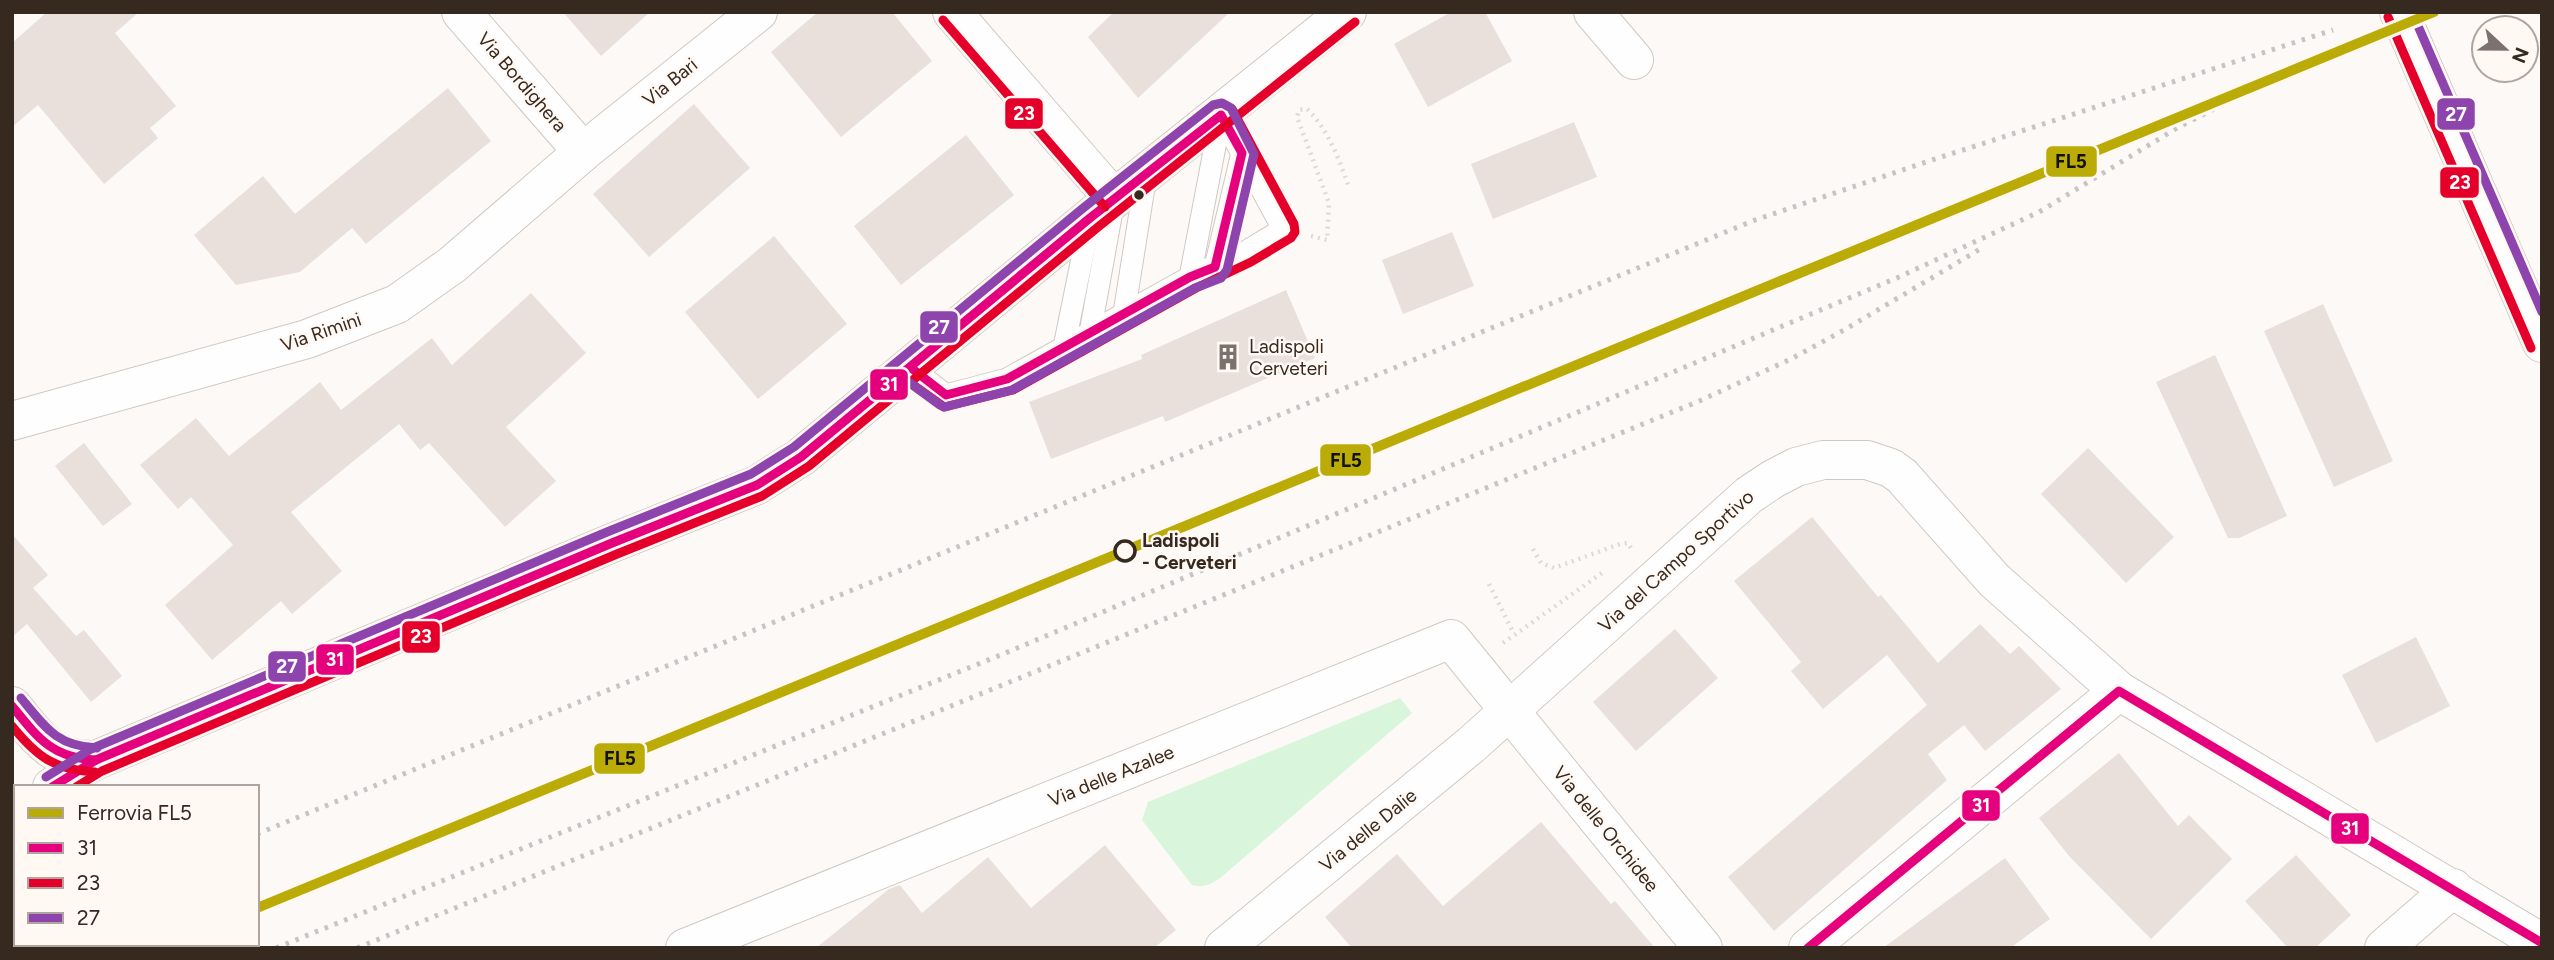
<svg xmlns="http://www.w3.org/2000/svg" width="2554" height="960" font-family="Figtree,sans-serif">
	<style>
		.green { fill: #d9f6dd }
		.building { fill: #e9e0dc }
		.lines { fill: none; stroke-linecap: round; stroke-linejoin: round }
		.lane-casing { stroke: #d0c9c3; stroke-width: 23 }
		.street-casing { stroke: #d0c9c3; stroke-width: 40 }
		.secondary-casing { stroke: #d0c9c3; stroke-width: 40 }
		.path { stroke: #dddbda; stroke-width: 4.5; stroke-dasharray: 2 5; stroke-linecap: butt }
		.lane { stroke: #fffefe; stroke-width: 21 }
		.street { stroke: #fffefe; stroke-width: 38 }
		.secondary { stroke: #fffefe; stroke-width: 38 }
		.rail { stroke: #c6c5c4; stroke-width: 5; stroke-dasharray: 3.5 7; stroke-linecap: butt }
		.bus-1-casing { stroke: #fff8f3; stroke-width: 14 }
		.bus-2-casing { stroke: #fff8f3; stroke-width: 14 }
		.bus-3-casing { stroke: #fff8f3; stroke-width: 14 }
		.bus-1 { stroke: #e5007d; stroke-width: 9 }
		.bus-2 { stroke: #e4002b; stroke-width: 9 }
		.bus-3 { stroke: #8e44ad; stroke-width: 9 }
		.rail-1-casing { stroke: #fff8f3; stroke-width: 16 }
		.rail-1 { stroke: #bbab06; stroke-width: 10 }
		.bus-dot { fill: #352920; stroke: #fff8f3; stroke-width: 2.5 }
		.stop-dot { fill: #fff8f3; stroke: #352920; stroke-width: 3.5 }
		.labels { text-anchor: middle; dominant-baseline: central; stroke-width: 5; stroke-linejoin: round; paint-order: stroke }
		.street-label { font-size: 19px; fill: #352920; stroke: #fff8f3 }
		.poi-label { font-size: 19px; fill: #352920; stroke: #fff8f3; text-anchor: start }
		.stop-label { font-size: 19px; font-weight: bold; fill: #352920; stroke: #fff8f3; text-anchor: start }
		.line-badge { stroke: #fff8f3; stroke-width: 2.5 }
		.badge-label { font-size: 19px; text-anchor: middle; font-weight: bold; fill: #fff }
		.pale-badge-label { font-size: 19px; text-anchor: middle; font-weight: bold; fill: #111 }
	</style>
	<rect width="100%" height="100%" fill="#fcf9f6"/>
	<path class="green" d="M1400,698L1412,713L1219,879C1209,885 1203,888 1192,885L1142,820L1148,802Z"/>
	<g class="building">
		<polygon points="47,12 139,12 115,33 176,106 150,128 158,138 104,184 38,105 12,127 12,43"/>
		<polygon points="563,12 650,12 601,56"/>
		<polygon points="818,12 892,12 932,61 841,137 771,52"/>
		<polygon points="1114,12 1230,12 1138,98 1088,37"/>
		<polygon points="1451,12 1485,12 1512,61 1428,107 1394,44"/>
		<polygon points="448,88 491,141 366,244 352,228 300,272 236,285 194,235 263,176 295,214"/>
		<polygon points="694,104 750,168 649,257 593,194"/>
		<polygon points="1574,122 1597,177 1493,219 1471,164"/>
		<polygon points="966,135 1014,195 901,285 854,226"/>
		<polygon points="1452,232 1474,286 1403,314 1382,260"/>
		<polygon points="774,236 847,324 758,399 685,312"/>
		<polygon points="1286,290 1315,358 1165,422 1163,416 1051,459 1029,402 1142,359 1141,355"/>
		<polygon points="531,293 586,353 506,427 556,481 505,527 429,443 420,450 399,424 291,512 342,571 292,614 281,601 212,660 165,605 233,545 191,497 178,509 140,465 196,418 229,456 320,382 341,410 432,338 452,365"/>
		<polygon points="2323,304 2393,461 2334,487 2264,331"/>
		<polygon points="2215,355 2287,516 2239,538 2228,538 2156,382"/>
		<polygon points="84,443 132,504 103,526 55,466"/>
		<polygon points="2088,448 2174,537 2126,583 2041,494"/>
		<polygon points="1812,517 1878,597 1881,595 1938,663 1980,624 2010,654 2019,646 2061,689 1985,751 1964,725 1928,754 1947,780 1774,931 1728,877 1927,705 1887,655 1823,709 1791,671 1801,662 1734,581"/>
		<polygon points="12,534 48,575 33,588 76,636 84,630 122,676 91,702 27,624 12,637"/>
		<polygon points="1675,629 1718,678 1636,751 1593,702"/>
		<polygon points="2416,637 2450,706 2376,743 2342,675"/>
		<polygon points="2119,753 2178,826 2189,815 2232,859 2151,939 2069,856 2039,818"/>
		<polygon points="1541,822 1611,904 1615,901 1655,948 1352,948 1325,917 1397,854 1443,906"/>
		<polygon points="1105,845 1176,930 1154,948 816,948 889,889 900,885 922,913 988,857 1031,908"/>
		<polygon points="2296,855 2351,915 2315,948 2288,948 2245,901"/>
		<polygon points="2005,858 2050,919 2010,948 1883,948"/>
	</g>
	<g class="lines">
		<g class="lane-casing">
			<g id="lane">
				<polyline points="1215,267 1242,153"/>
				<polyline points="1190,277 1221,115"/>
				<polyline points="1124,313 1146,175"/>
				<polyline points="1090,333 1114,200"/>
				<polyline points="1064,347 1090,219"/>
				<polyline points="910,367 946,395 1007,379 1190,277 1245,252 1283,229 1221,115"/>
			</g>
		</g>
		<g class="street-casing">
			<g id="street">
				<polyline points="461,12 583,152"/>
				<polyline points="952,12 1114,199"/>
				<polyline points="1593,12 1634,60"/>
				<polyline points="12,421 307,339 397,304 452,265 583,152 758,12"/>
				<path d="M12,706C39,738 50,761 96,760"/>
				<polyline points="52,787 96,760 612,543 757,485 801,457 1090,218 1347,12"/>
				<polyline points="12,811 16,809"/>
				<polyline points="685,948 1451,639 1703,948"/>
				<polyline points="1224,948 1471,745 1749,495 1773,479 1796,467 1823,460 1867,460 1891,468 1902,476 1994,580 2119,691 2542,943"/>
				<polyline points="1808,948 2119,691"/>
				<polyline points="2384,948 2453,888"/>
			</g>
		</g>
		<g class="secondary-casing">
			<polyline id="secondary" points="2399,12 2542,343"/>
		</g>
		<g class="path">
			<path d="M1311,236L1327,240L1329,203L1297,117L1299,110L1307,109C1328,129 1340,161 1349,188"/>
			<polyline points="1533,549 1541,563 1554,568 1620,544 1628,543 1632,550"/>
			<polyline points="1489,584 1514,634"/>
			<polyline points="1503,643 1602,573"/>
		</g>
		<use href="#lane" class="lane"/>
		<use href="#street" class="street"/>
		<use href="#secondary" class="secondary"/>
		<g class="rail">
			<polyline points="257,834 1755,220 1929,161 2333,30"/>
			<polyline points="12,942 16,940"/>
			<polyline points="276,948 1003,654 1899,277 2039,212 2177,128 2243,94 2313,62"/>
			<polyline points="357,948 1697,402 1791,359 1844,330 1982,248"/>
		</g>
		<g class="bus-1-casing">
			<g id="bus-1">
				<path d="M12,706C38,738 52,758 96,760"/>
				<polyline points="52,787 96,760 612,543 757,485 801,457 1090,218 1221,115 1242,153 1215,267 1190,277 1007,379 946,395 910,367"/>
				<polyline points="1808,948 2119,691 2542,943"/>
			</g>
		</g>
		<g class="bus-2-casing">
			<g id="bus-2">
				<polyline points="2388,17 2531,348"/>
				<polyline points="943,20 1105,207"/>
				<polyline points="902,377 944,407 1013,390 1196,288 1251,262 1291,238 1295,232 1294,224 1232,109"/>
				<path d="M12,726C37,757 55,770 95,772"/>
				<polyline points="76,787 102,771 617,554 762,496 809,466 1098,227 1355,22"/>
			</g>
		</g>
		<g class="bus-3-casing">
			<g id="bus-3">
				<polyline points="2412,12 2542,312"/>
				<path d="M21,698C45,727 56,746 97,748"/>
				<polyline points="46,777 91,749 607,532 751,474 794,447 1082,209 1213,105 1222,103 1231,108 1254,154 1227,270 1221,278 1195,288 1012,390 945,407 940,405 910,383"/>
			</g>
		</g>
		<use href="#bus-1" class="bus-1"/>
		<use href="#bus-2" class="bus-2"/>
		<use href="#bus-3" class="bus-3"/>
		<g class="rail-1-casing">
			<polyline id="rail-1" points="257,908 2434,12"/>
		</g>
		<use href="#rail-1" class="rail-1"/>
	</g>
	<defs>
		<g id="building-bare" transform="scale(2.1)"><path d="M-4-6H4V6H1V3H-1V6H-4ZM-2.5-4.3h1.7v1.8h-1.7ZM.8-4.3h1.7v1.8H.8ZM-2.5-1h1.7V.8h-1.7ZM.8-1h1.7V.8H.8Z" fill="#7b726b" stroke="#fff8f3" stroke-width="2.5" paint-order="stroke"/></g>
	</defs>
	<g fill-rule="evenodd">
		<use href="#building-bare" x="1228" y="357"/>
	</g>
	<circle class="bus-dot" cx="1139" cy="195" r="6"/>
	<circle class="stop-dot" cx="1125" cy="551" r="10"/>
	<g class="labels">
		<g class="street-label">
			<text transform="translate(522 82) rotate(49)">Via Bordighera</text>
			<text transform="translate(670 82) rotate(-39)">Via Bari</text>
			<text transform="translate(321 332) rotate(-19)">Via Rimini</text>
			<text transform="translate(1676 561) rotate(-42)">Via del Campo Sportivo</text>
			<text transform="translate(1111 776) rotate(-22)">Via delle Azalee</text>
			<text transform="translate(1606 829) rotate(51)">Via delle Orchidee</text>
			<text transform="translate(1368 830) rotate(-39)">Via delle Dalie</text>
		</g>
		<g class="poi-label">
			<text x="1249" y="346">Ladispoli<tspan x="1249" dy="22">Cerveteri</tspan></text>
		</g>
		<g class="stop-label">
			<text x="1142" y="540">Ladispoli<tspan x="1142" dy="22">- Cerveteri</tspan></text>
		</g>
	</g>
	<g class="line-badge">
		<rect x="1004" y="97" width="40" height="33" rx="7" fill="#e4002b"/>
		<rect x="2436" y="97" width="40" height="34" rx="7" fill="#8e44ad"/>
		<rect x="2045" y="145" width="53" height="33" rx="7" fill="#bbab06"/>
		<rect x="2439" y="166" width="41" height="33" rx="7" fill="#e4002b"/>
		<rect x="919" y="310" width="40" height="34" rx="7" fill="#8e44ad"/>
		<rect x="869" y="368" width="40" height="33" rx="7" fill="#e5007d"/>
		<rect x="1319" y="443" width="53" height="34" rx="7" fill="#bbab06"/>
		<rect x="401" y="620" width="40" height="34" rx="7" fill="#e4002b"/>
		<rect x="315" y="643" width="40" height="33" rx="7" fill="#e5007d"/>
		<rect x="267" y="650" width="40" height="33" rx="7" fill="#8e44ad"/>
		<rect x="593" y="742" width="53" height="33" rx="7" fill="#bbab06"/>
		<rect x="1961" y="789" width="40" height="33" rx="7" fill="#e5007d"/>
		<rect x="2330" y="812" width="40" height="33" rx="7" fill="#e5007d"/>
	</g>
	<g class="badge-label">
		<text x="1024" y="120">23</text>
		<text x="2456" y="121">27</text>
		<text x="2460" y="189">23</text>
		<text x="939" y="334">27</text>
		<text x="889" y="391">31</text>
		<text x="421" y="643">23</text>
		<text x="335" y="666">31</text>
		<text x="287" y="673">27</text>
		<text x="1981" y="812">31</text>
		<text x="2350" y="835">31</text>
	</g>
	<g class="pale-badge-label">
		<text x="2071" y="168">FL5</text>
		<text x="1346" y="467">FL5</text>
		<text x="620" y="765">FL5</text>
	</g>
	<rect width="2554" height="960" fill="none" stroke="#352920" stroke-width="28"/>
	<rect x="14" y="785" width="245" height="161" fill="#fff8f3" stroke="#aea59f" stroke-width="2"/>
	<rect x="28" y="808" width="35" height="10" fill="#bbab06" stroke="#aea59f" stroke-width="2"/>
	<text x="77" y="820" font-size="21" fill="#352920">Ferrovia FL5</text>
	<rect x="28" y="843" width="35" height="10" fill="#e5007d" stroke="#aea59f" stroke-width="2"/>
	<text x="77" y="855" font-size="21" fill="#352920">31</text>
	<rect x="28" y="878" width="35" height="10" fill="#e4002b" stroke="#aea59f" stroke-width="2"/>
	<text x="77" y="890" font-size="21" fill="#352920">23</text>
	<rect x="28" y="913" width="35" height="10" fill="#8e44ad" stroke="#aea59f" stroke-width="2"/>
	<text x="77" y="925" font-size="21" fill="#352920">27</text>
	<g transform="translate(2505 49) rotate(112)"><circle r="33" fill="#fff8f3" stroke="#aea59f" stroke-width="2"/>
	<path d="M0-5L12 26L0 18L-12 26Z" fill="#7b726b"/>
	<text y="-10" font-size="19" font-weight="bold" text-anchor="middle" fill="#352920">N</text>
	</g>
</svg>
